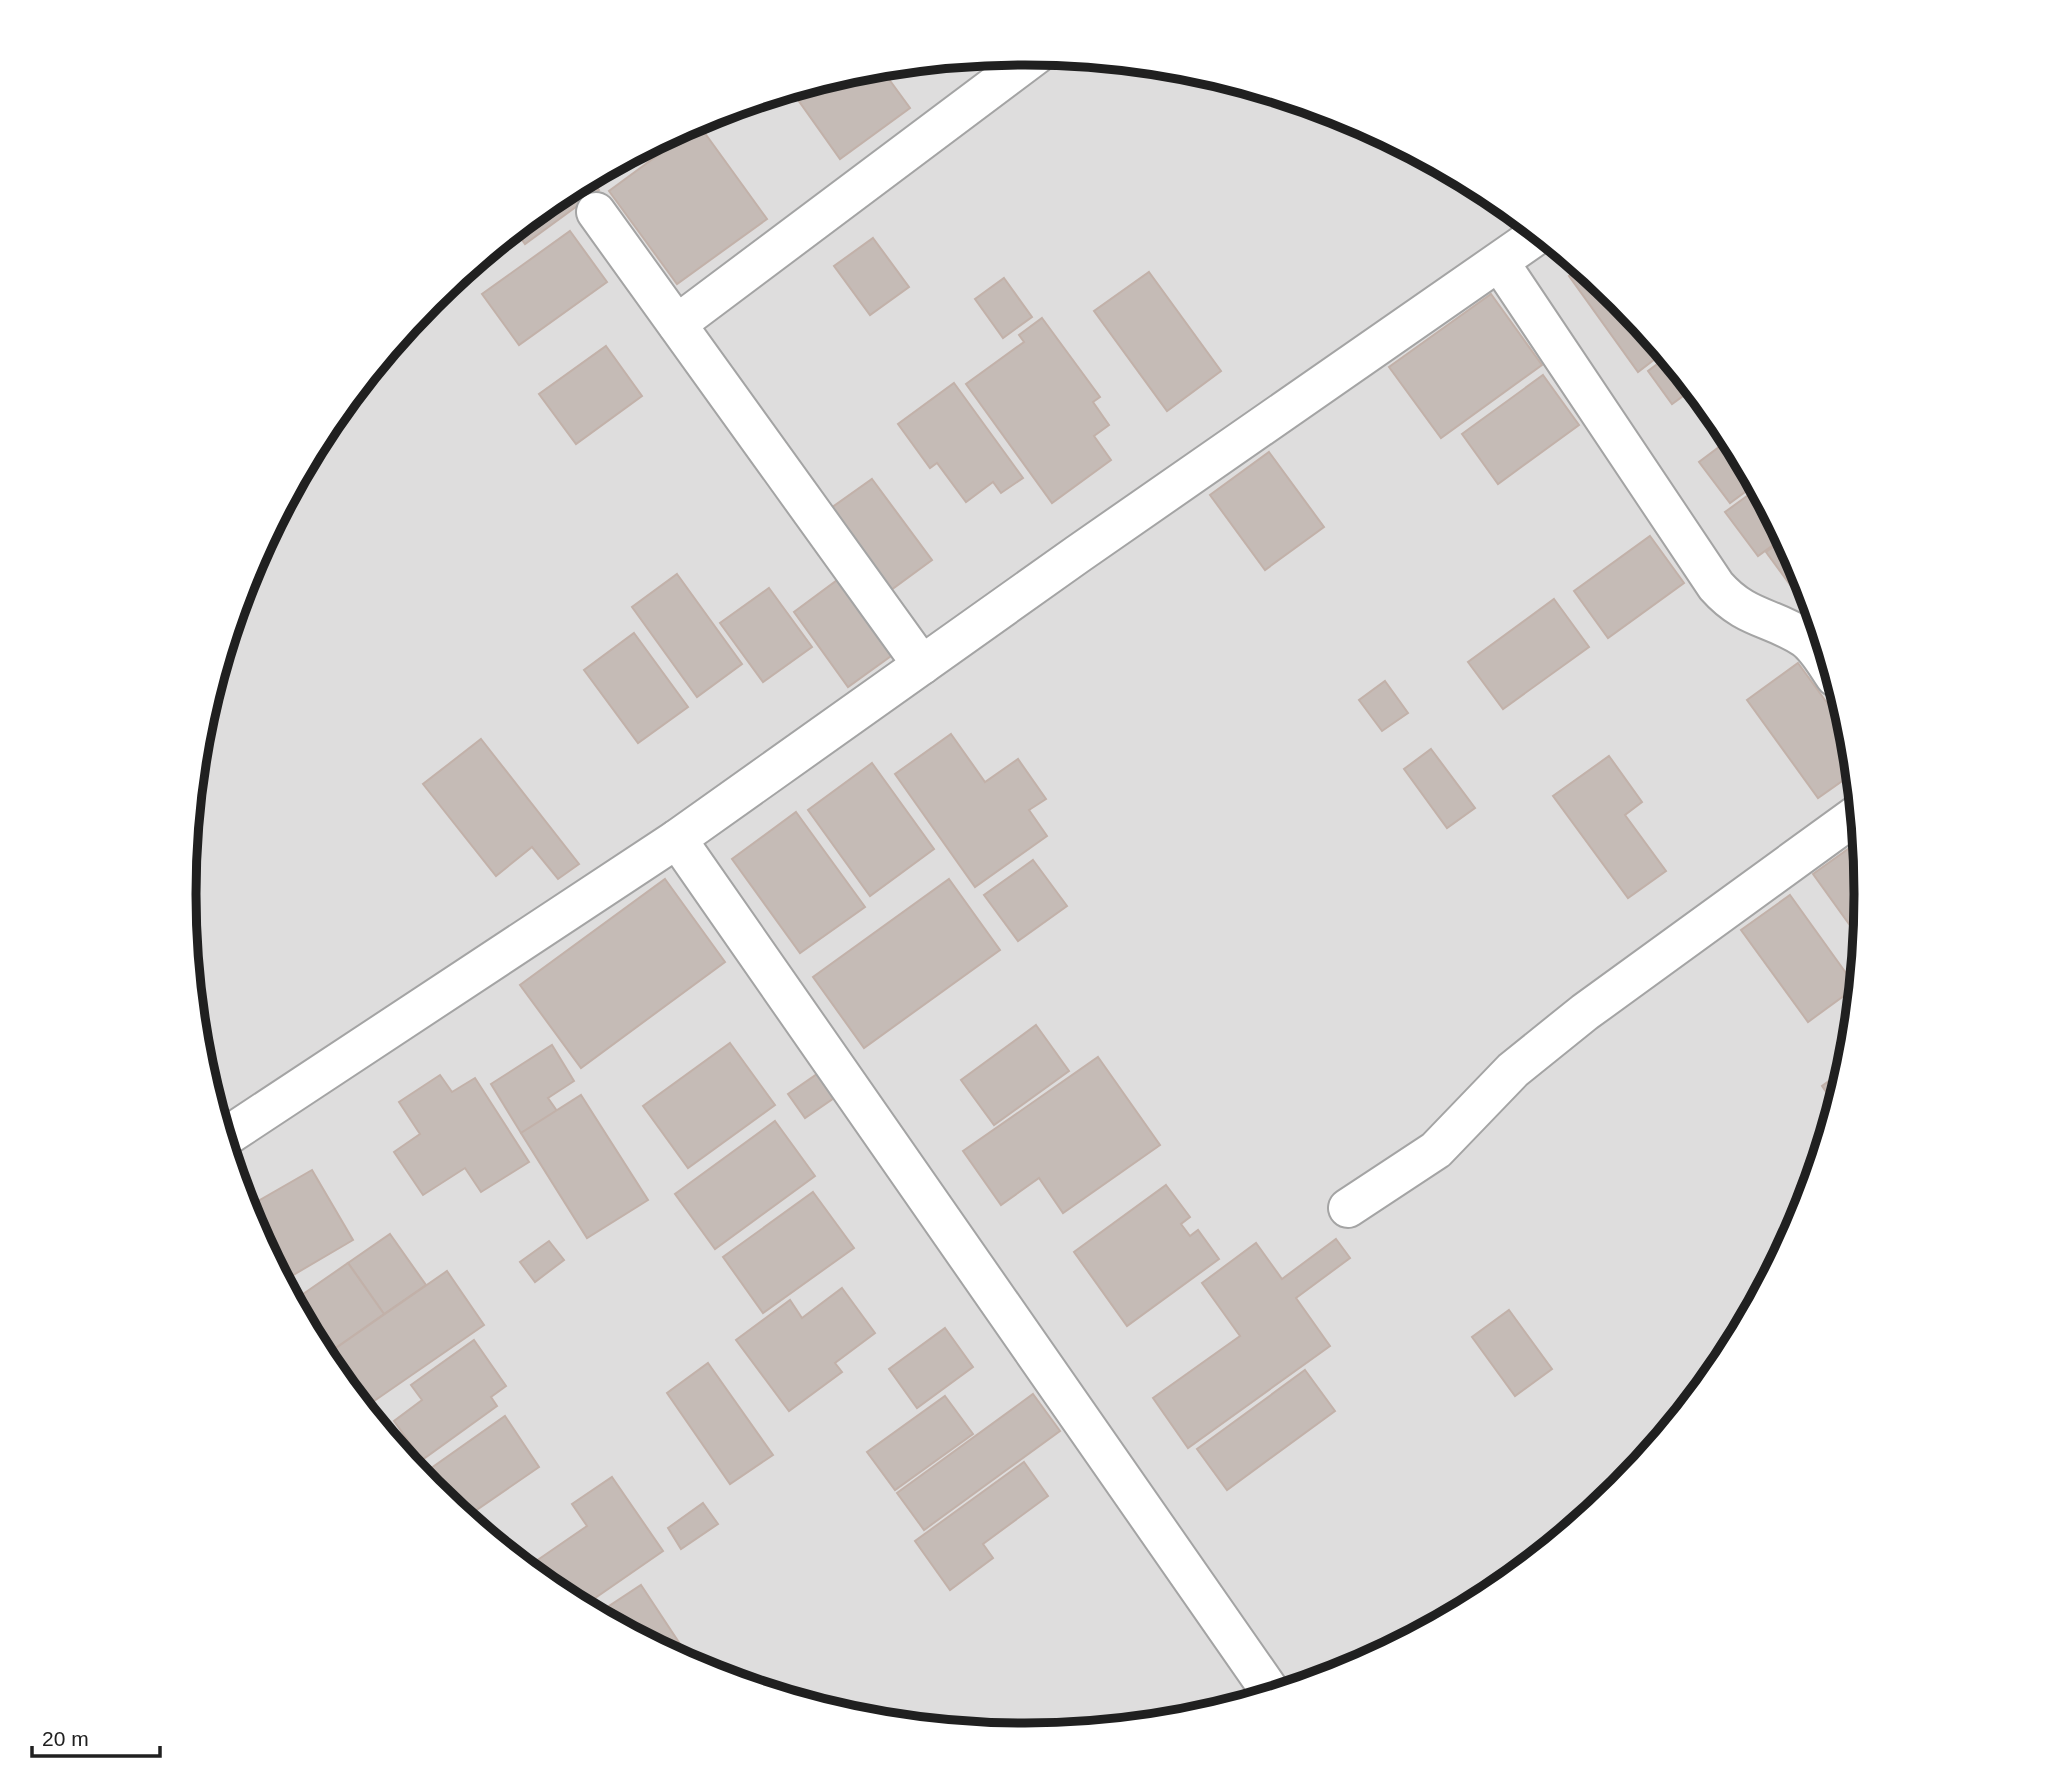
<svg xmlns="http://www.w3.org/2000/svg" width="2051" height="1788" font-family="Helvetica,sans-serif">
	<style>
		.residential { fill: #dedddd }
		.building { fill: #c5bbb6; stroke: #c2b1a9; stroke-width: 2 }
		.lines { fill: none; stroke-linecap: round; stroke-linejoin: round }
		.street-casing { stroke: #a4a4a4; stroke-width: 42 }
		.street { stroke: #fff; stroke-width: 38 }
		.rim { fill: none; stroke: #202020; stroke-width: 9 }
	</style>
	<rect width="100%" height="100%" fill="#f0ece6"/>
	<circle class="residential" cx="1025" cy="894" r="839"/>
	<g class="building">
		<polygon points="880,67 910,108 840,159 791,90 862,69"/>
		<polygon points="699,125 767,219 677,284 609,191"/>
		<polygon points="590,177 599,190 525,244 515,230 558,194"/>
		<polygon points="570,231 607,282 519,345 482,294"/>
		<polygon points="873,238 909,287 870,315 834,266"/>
		<polygon points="1582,267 1621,299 1664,352 1638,372 1569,276"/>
		<polygon points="1149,272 1221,371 1167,411 1094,311"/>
		<polygon points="1004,278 1032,317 1003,338 975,299"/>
		<polygon points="1491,294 1542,365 1441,438 1389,367"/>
		<polygon points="1042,318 1100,397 1093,402 1109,425 1094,436 1111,460 1052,503 966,384 1024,342 1019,335"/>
		<polygon points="606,346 642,396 576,444 539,394"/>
		<polygon points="1668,356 1694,388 1672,404 1648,371"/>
		<polygon points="1543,375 1579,425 1498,484 1462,434"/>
		<polygon points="954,383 1023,478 1001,493 993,482 966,502 937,463 930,468 898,424"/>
		<polygon points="1731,438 1756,484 1730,503 1699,462"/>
		<polygon points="1269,452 1324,527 1265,570 1210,495"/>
		<polygon points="872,479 932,560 891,590 831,508"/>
		<polygon points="1758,488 1784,537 1758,556 1725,512"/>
		<polygon points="1650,536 1684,583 1608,638 1574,591"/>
		<polygon points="1785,538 1806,581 1794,590 1766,552"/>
		<polygon points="677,574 742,664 697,697 632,607"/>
		<polygon points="844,575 898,651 848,687 794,612"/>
		<polygon points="769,588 812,647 763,682 720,623"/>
		<polygon points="1554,599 1589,647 1503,709 1468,662"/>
		<polygon points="634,633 688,707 638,743 584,670"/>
		<polygon points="1798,663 1852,737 1855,772 1818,798 1747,700"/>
		<polygon points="1385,681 1408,713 1382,731 1359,700"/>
		<polygon points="951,734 985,782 1018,759 1046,799 1029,810 1047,836 975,887 895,774"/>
		<polygon points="481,739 579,864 558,879 532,847 496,876 423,784"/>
		<polygon points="1431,749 1475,808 1447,828 1404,769"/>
		<polygon points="1609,756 1642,802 1625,815 1666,871 1628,898 1553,796"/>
		<polygon points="872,763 934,849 870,896 808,810"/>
		<polygon points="796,812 865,907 800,953 732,859"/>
		<polygon points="1862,839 1867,894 1862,942 1813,874"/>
		<polygon points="1033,860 1067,906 1018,941 984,895"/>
		<polygon points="665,879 725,962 581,1068 520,985"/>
		<polygon points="949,879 1000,950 864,1048 813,977"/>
		<polygon points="1790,895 1856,987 1808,1022 1741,930"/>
		<polygon points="1036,1025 1069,1071 994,1125 961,1080"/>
		<polygon points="730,1043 775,1105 688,1168 643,1106"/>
		<polygon points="552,1045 574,1081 548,1098 557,1111 521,1133 491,1084"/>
		<polygon points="1098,1057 1160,1145 1063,1213 1039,1178 1001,1205 963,1151"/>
		<polygon points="1848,1067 1836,1106 1822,1086"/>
		<polygon points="820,1072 837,1096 805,1118 788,1094"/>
		<polygon points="440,1075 452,1092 475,1078 529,1162 481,1192 465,1168 423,1195 394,1152 420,1134 399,1102"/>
		<polygon points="581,1095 648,1200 587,1238 521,1133"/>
		<polygon points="775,1121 815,1176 715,1249 675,1194"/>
		<polygon points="312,1170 353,1240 283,1281 246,1208"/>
		<polygon points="1166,1185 1190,1217 1181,1224 1190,1236 1198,1230 1219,1259 1127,1326 1074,1252"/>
		<polygon points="813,1192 854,1248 763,1313 723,1257"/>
		<polygon points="390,1234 426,1285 384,1314 348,1263"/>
		<polygon points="1336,1239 1350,1258 1296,1298 1330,1346 1188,1448 1153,1398 1240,1336 1202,1283 1256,1243 1282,1279"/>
		<polygon points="549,1241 564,1260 535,1282 520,1262"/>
		<polygon points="348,1263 384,1314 326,1355 311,1333 293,1301"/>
		<polygon points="447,1271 484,1325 364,1408 323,1357"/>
		<polygon points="842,1288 875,1333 835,1363 842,1372 789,1411 736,1340 790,1300 802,1318"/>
		<polygon points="1509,1310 1552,1369 1515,1396 1472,1337"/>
		<polygon points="945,1328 973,1367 917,1408 889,1369"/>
		<polygon points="474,1340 506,1386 491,1397 497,1406 422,1460 394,1421 422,1400 411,1385"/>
		<polygon points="708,1363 773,1455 730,1484 667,1393"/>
		<polygon points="1305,1370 1335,1411 1227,1490 1197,1449"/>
		<polygon points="1033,1394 1060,1431 924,1530 897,1493"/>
		<polygon points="945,1396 973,1434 895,1490 867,1452"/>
		<polygon points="505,1416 539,1467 465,1518 430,1489 420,1476"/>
		<polygon points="1024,1462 1048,1496 983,1544 993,1558 950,1590 915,1541"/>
		<polygon points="612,1477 663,1551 582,1607 558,1593 526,1568 587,1526 572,1504"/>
		<polygon points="703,1503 718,1524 681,1549 668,1528"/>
		<polygon points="641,1585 680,1644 667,1652 597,1614"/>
		<polygon points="1477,1586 1486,1598 1439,1623 1434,1617"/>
	</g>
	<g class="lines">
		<g class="street-casing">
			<g id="street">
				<polyline points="596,212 922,665"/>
				<path d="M1500,263L1716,586C1746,620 1771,616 1804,638C1817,647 1826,664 1835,677"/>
				<polyline points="677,324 1037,54"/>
				<polyline points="677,839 1272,1694"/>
				<polyline points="224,1138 677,839 1078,554 1540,233"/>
				<polyline points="1348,1208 1436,1150 1513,1070 1585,1012 1859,813"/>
			</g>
		</g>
		<use href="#street" class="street"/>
	</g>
	<path d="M0 0H2051V1788H0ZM196 894a829 829 0 1 1 1658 0a829 829 0 1 1-1658 0Z" fill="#fff" fill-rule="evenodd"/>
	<path class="rim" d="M196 894a829 829 0 1 1 1658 0a829 829 0 1 1-1658 0Z"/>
	<path d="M32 1746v10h128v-10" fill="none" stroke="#202020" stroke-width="3.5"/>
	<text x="42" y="1746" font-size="21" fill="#202020" stroke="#ffffff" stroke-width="5" paint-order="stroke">20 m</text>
</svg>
